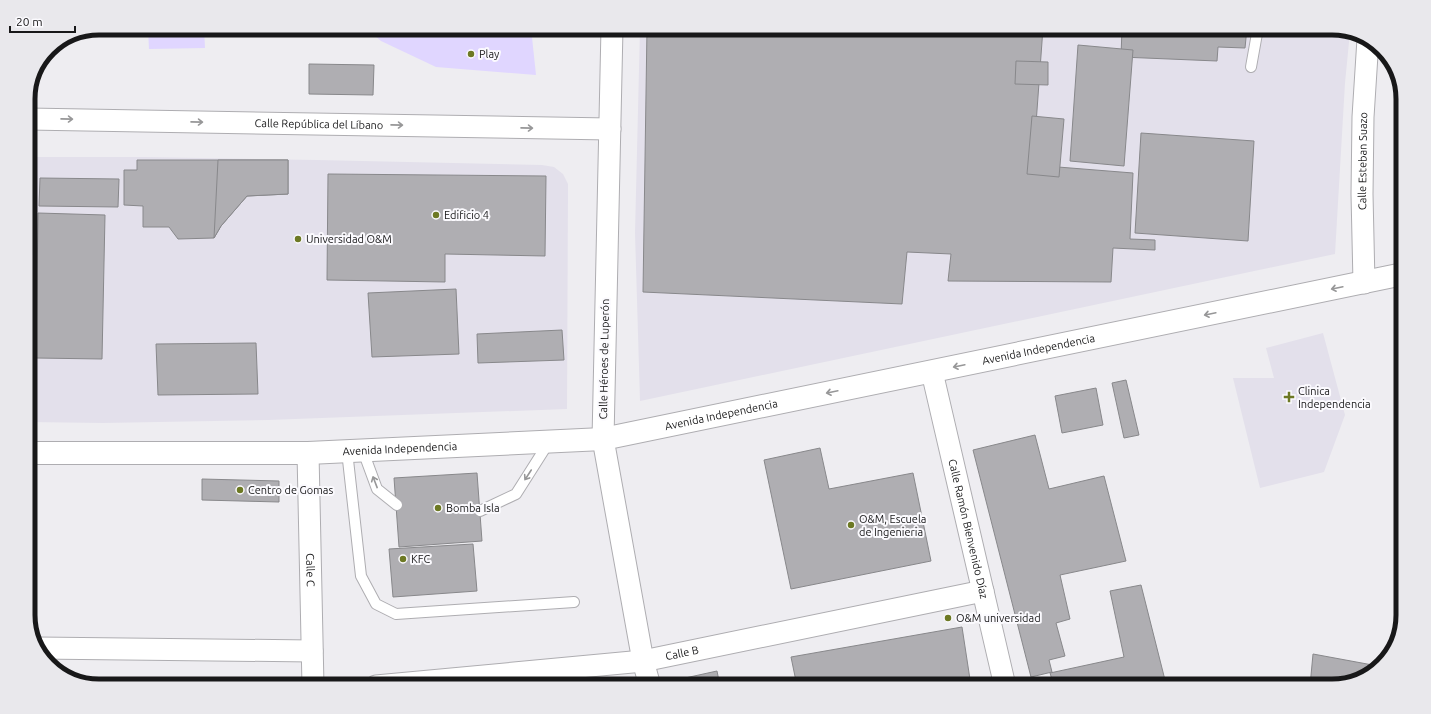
<svg xmlns="http://www.w3.org/2000/svg" width="1431" height="714" font-family="Ubuntu,sans-serif">
	<style>
		.built { fill: #e3e0eb }
		.green { fill: #e0d6ff }
		.building { fill: #afaeb2; stroke: #88888b }
		.lines { fill: none; stroke-linecap: round; stroke-linejoin: round }
		.lane-casing { stroke: #aeadb1; stroke-width: 12 }
		.street-casing { stroke: #aeadb1; stroke-width: 23 }
		.secondary-casing { stroke: #aeadb1; stroke-width: 24 }
		.lane { stroke: #fff; stroke-width: 10 }
		.street { stroke: #fff; stroke-width: 21 }
		.secondary { stroke: #fff; stroke-width: 22 }
		.oneway { stroke: #979798 }
		.poi-dot { fill: #6d7924; stroke: #fbfafe; stroke-width: 1.5 }
		.labels { text-anchor: middle; dominant-baseline: central; stroke-width: 4; stroke-linejoin: round; paint-order: stroke }
		.poi-label { font-size: 11px; fill: #181819; stroke: #fbfafe; text-anchor: start }
		.street-label { font-size: 11px; fill: #181819; stroke: #fbfafe }
		.rim { fill: none; stroke: #181819; stroke-width: 5 }
	</style>
	<rect width="100%" height="100%" fill="#eeedf1"/>
	<g class="built">
		<polygon points="640,28 1332,28 1350,32 1345,83 1335,254 640,401 635,233"/>
		<polygon points="28,157 145,157 317,160 542,165 554,167 563,174 568,184 567,409 268,420 103,423 28,422"/>
		<polygon points="1323,333 1345,415 1324,472 1260,488 1233,378 1274,378 1266,348"/>
	</g>
	<g class="green">
		<polygon points="148,28 204,28 205,48 149,49"/>
		<polygon points="366,28 531,28 536,75 436,67 381,41"/>
	</g>
	<g class="building">
		<polygon points="647,28 1043,28 1033,165 1133,173 1130,239 1155,240 1155,250 1113,248 1111,282 948,281 951,254 907,252 902,304 643,292"/>
		<polygon points="1122,28 1247,28 1245,48 1218,47 1217,61 1121,57"/>
		<polygon points="1078,45 1133,50 1124,166 1070,161"/>
		<polygon points="1016,61 1048,62 1048,85 1015,84"/>
		<polygon points="309,64 374,65 373,95 309,94"/>
		<polygon points="1032,116 1064,119 1059,177 1027,174"/>
		<polygon points="1141,133 1254,141 1248,241 1135,233"/>
		<polygon points="137,160 288,160 288,194 247,196 221,226 214,238 178,239 169,227 143,227 143,206 124,205 124,170 137,170"/>
		<polygon points="218,160 288,160 288,194 247,196 221,226 214,238"/>
		<polygon points="328,174 546,176 545,256 445,254 445,282 327,280"/>
		<polygon points="40,178 119,179 118,207 39,206"/>
		<polygon points="38,213 105,215 102,359 36,358"/>
		<polygon points="456,289 459,354 372,357 368,293"/>
		<polygon points="562,330 564,360 478,363 477,334"/>
		<polygon points="256,343 258,394 158,395 156,344"/>
		<polygon points="1126,380 1139,435 1124,438 1112,383"/>
		<polygon points="1096,388 1103,425 1062,433 1055,396"/>
		<polygon points="1035,435 1049,489 1104,476 1126,561 1060,575 1070,619 1056,623 1065,656 1049,660 1052,672 1031,677 973,450"/>
		<polygon points="820,448 829,489 913,473 931,561 791,589 764,460"/>
		<polygon points="477,473 482,541 399,547 394,478"/>
		<polygon points="202,479 279,481 279,502 202,500"/>
		<polygon points="473,544 477,591 393,597 389,549"/>
		<polygon points="1141,585 1166,684 1155,686 1054,686 1050,673 1124,657 1110,591"/>
		<polygon points="962,627 971,686 797,686 791,657"/>
		<polygon points="1313,654 1378,666 1371,674 1332,686 1310,686"/>
		<polygon points="717,671 720,686 677,686 676,680"/>
	</g>
	<g class="lines">
		<g class="lane-casing">
			<g id="lane">
				<polyline points="1251,67 1258,28"/>
				<polyline points="347,451 361,576 376,604 396,614 574,602"/>
				<polyline points="363,451 377,489 397,505"/>
				<polyline points="480,511 516,494 549,442"/>
			</g>
		</g>
		<g class="street-casing">
			<g id="street">
				<polyline points="612,28 603,439 643,661 650,686"/>
				<path id="s1" d="M28,119L610,129"/>
				<path id="s2" d="M1364,283L1362,194L1363,117L1368,39"/>
				<path id="s3" d="M932,372L1005,686"/>
				<path id="s4" d="M308,453L313,686"/>
				<polyline points="38,648 312,651"/>
				<path id="s5" d="M376,686L643,661L983,591"/>
			</g>
		</g>
		<g class="secondary-casing">
			<g id="secondary">
				<path id="s6" d="M28,453H308L603,439L1403,274"/>
			</g>
		</g>
		<use href="#lane" class="lane"/>
		<use href="#street" class="street"/>
		<use href="#secondary" class="secondary"/>
	</g>
	<defs><path id="oneway-shaft" d="M-6 0H5M1.5-3L5.5 0L1.5 3" fill="none" stroke-width="1.6" stroke-linecap="round" stroke-linejoin="round"/></defs>
	<g class="oneway">
		<use href="#oneway-shaft" transform="translate(67 119) rotate(1)"/>
		<use href="#oneway-shaft" transform="translate(197 122) rotate(1)"/>
		<use href="#oneway-shaft" transform="translate(397 125) rotate(1)"/>
		<use href="#oneway-shaft" transform="translate(527 128) rotate(1)"/>
		<use href="#oneway-shaft" transform="translate(1337 288) rotate(168)"/>
		<use href="#oneway-shaft" transform="translate(1210 314) rotate(168)"/>
		<use href="#oneway-shaft" transform="translate(959 366) rotate(168)"/>
		<use href="#oneway-shaft" transform="translate(832 392) rotate(168)"/>
		<use href="#oneway-shaft" transform="translate(528 475) rotate(123)"/>
		<use href="#oneway-shaft" transform="translate(375 482) rotate(-111)"/>
	</g>
	<g class="poi-dot">
		<circle cx="471" cy="54" r="4"/>
		<circle cx="436" cy="215" r="4"/>
		<circle cx="298" cy="239" r="4"/>
		<path d="M1287 391h4v4h4v4h-4v4h-4v-4h-4v-4h4z"/>
		<circle cx="240" cy="490" r="4"/>
		<circle cx="438" cy="508" r="4"/>
		<circle cx="851" cy="525" r="4"/>
		<circle cx="403" cy="559" r="4"/>
		<circle cx="948" cy="618" r="4"/>
	</g>
	<g class="labels">
		<g class="poi-label">
			<text x="479" y="54">Play</text>
			<text x="444" y="215">Edificio 4</text>
			<text x="306" y="239">Universidad O&amp;M</text>
			<text x="1298" y="391">Clinica<tspan x="1298" dy="13">Independencia</tspan></text>
			<text x="248" y="490">Centro de Gomas</text>
			<text x="446" y="508">Bomba Isla</text>
			<text x="859" y="519">O&amp;M, Escuela<tspan x="859" dy="13">de Ingenieria</tspan></text>
			<text x="411" y="559">KFC</text>
			<text x="956" y="618">O&amp;M universidad</text>
		</g>
		<g class="street-label">
			<text stroke="none"><textPath href="#s1" startOffset="291">Calle República del Líbano</textPath></text>
			<text stroke="none"><textPath href="#s2" startOffset="122">Calle Esteban Suazo</textPath></text>
			<text stroke="none"><textPath href="#s6" startOffset="1020">Avenida Independencia</textPath></text>
			<text transform="translate(604 359) rotate(-89)">Calle Héroes de Luperón</text>
			<text stroke="none"><textPath href="#s6" startOffset="696">Avenida Independencia</textPath></text>
			<text stroke="none"><textPath href="#s6" startOffset="372">Avenida Independencia</textPath></text>
			<text stroke="none"><textPath href="#s3" startOffset="161">Calle Ramón Bienvenido Díaz</textPath></text>
			<text stroke="none"><textPath href="#s4" startOffset="117">Calle C</textPath></text>
			<text stroke="none"><textPath href="#s5" startOffset="308">Calle B</textPath></text>
		</g>
	</g>
	<path d="M0 0H1431V714H0ZM99 35H1332A64 64 0 0 1 1396 99V615A64 64 0 0 1 1332 679H99A64 64 0 0 1 35 615V99A64 64 0 0 1 99 35Z" fill="#e9e8ec" fill-rule="evenodd"/>
	<path class="rim" d="M99 35H1332A64 64 0 0 1 1396 99V615A64 64 0 0 1 1332 679H99A64 64 0 0 1 35 615V99A64 64 0 0 1 99 35Z"/>
	<path d="M10 26v6h65v-6" fill="none" stroke="#181819" stroke-width="2"/>
	<text x="16" y="26" font-size="12" fill="#181819" stroke="#fbfafe" stroke-width="3" paint-order="stroke">20 m</text>
</svg>
